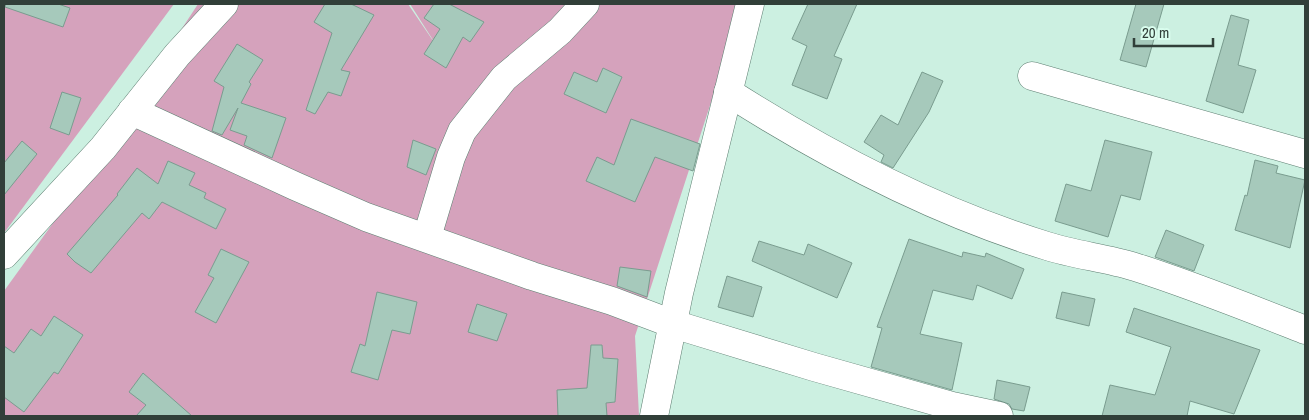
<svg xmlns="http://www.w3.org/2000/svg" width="1309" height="420" font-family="'Archivo Narrow',sans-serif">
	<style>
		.green { fill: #d5a2bc }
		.building { fill: #a6c9bb; stroke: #7a9c8f }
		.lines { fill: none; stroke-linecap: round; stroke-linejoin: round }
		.minor-casing { stroke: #5e7f72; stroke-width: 29 }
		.minor { stroke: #fff; stroke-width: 28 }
	</style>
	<rect width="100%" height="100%" fill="#ccf0e1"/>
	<g class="green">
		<polygon points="4,4 174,4 4,233"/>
		<polygon points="198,4 408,4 440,51 410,4 743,4 635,336 639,416 4,416 4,291 69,201"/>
	</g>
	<g class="building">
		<polygon points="6,4 58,4 70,8 63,27 5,7"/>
		<polygon points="325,4 351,4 374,15 341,70 350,72 341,96 328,92 315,114 306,110 332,33 314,22"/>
		<polygon points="434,4 449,4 484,22 470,42 463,37 446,68 424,54 440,29 424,18"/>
		<polygon points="808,4 857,4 834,56 842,59 827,99 792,85 807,46 792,39"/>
		<polygon points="1136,4 1164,4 1146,67 1120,60"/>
		<polygon points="1231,15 1249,20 1238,65 1256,70 1243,113 1206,101"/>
		<polygon points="237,44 263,60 249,82 251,84 241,103 286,118 272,158 244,145 247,136 230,130 238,108 222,135 212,131 224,87 214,81"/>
		<polygon points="603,68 622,77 606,113 564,94 574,72 597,82"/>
		<polygon points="922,72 943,81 929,112 893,168 881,162 884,155 864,142 881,115 898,125"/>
		<polygon points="62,92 81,98 69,135 50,128"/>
		<polygon points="631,119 700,144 693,171 655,157 635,202 586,181 597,157 614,165"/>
		<polygon points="413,140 436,149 426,175 407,167"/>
		<polygon points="1105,140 1152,152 1140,200 1121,195 1108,237 1055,221 1066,184 1091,191"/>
		<polygon points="22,141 37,154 4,195 4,163"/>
		<polygon points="1255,160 1278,166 1276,173 1305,180 1290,248 1235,230 1245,195 1247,196"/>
		<polygon points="168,161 195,173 189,185 206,193 204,198 226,209 216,229 162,202 149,219 142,213 91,273 75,262 67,254 118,195 117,194 137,168 158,184"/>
		<polygon points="1166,230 1204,245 1194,271 1155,257"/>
		<polygon points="909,239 962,257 963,252 985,257 986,253 1024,269 1012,299 977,285 973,300 933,290 920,334 962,343 952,390 871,367 882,328 877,327"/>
		<polygon points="759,241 804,255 808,244 852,263 837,298 752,261"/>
		<polygon points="221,249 249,262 216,323 195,312 214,278 208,275"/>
		<polygon points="620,267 651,271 647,297 617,286"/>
		<polygon points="727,276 762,287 753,317 718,307"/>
		<polygon points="377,292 417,302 410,334 392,330 378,380 351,372 360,344 365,346"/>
		<polygon points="1062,292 1095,299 1089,326 1056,318"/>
		<polygon points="477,304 507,314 497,341 468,332"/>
		<polygon points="1134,308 1260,350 1234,414 1190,401 1187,416 1102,416 1110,385 1155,395 1171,347 1126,332"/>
		<polygon points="54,316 83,335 58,374 54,372 24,412 4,397 4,346 14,353 31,329 41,336"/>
		<polygon points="591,345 602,345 603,358 618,359 615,402 606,403 607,416 558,416 557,390 587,388"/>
		<polygon points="143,373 192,416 136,416 146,405 129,392"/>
		<polygon points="997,380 1030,387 1024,411 1012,409 1009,404 994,399"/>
	</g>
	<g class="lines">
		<g class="minor-casing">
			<g id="minor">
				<polyline points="1032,76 1305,154"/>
				<path d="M728,92C828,156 933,211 1047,246C1075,255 1106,258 1135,267C1192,285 1249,308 1305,330"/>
				<polyline points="132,111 295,186 366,217 532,276 612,301 673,324 814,367 952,406 999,416"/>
				<polyline points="427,237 451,157 462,131 504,78 560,31 585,4"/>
				<polyline points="4,255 103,148 177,55 224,4"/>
				<polyline points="654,416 679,293 750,4"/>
			</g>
		</g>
		<use href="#minor" class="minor"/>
	</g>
	<rect width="1309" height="420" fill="none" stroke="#313f39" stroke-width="10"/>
	<path d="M1134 38v8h79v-8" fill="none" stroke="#313f39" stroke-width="2.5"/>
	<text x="1142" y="38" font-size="15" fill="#313f39" stroke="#d9fdee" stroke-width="4" paint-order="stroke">20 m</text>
</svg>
